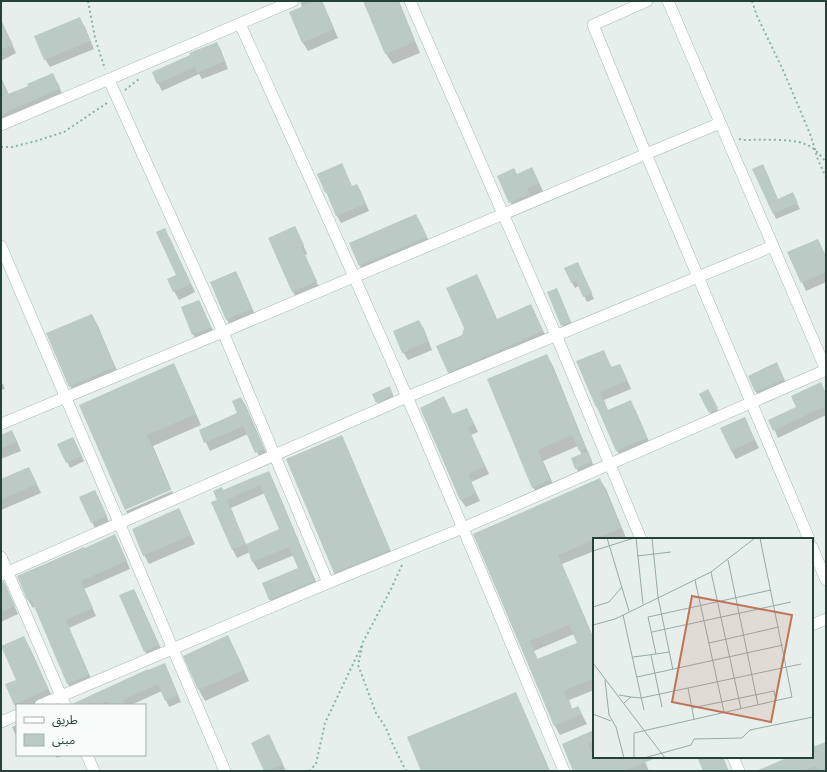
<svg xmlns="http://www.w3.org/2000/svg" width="827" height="772" font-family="Figtree,'Noto Sans Arabic',sans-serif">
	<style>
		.shadow { fill: #0003; fill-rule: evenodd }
		.building { fill: #bbcac4; fill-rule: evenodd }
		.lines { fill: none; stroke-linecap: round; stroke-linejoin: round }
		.street-casing { stroke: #a8b8b2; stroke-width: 12 }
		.path { stroke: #86b3a5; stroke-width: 2; stroke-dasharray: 2 3; stroke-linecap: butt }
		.street { stroke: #fff; stroke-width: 11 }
		.inset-road { fill: none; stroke: #98aaa4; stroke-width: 1 }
		.view { fill: #c07456; fill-opacity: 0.15; stroke: #c07456; stroke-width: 2 }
		.inset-edge { fill: none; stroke: #24423a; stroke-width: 2 }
	</style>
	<rect width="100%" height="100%" fill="#e6efeb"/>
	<g class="shadow">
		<polygon points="300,1 322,1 338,38 308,51 303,43 290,13 302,7"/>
		<polygon points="364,1 399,1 420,53 393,64 386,54"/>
		<polygon points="80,19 85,27 94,49 50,67 45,59"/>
		<polygon points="1,20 16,53 1,61"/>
		<polygon points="217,43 221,50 228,69 202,79 199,74 162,91 153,73"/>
		<polygon points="1,77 9,95 58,83 64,99 1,126"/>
		<polygon points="532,168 543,191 531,197 515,211 498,177 517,175"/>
		<polygon points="754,169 766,171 778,200 795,199 800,209 776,219"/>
		<polygon points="357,185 361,192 369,211 341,223 337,216 330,199"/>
		<polygon points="416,215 422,226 432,248 366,277 360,266 350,244"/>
		<polygon points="295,227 299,235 307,254 305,255 320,290 298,300 293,292 269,238"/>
		<polygon points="169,237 195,292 179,300 168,280 178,275"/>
		<polygon points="818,240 826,256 826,282 806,291 802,282"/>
		<polygon points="580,268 594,299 587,302 579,286 575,288 572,283"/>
		<polygon points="236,272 240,280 256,317 232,328 227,320 211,283"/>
		<polygon points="476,275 481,283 497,320 531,305 535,313 547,339 453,380 449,372 463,335"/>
		<polygon points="559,294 573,327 565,330 562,325"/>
		<polygon points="199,301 203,309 215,335 198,343 193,334 182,308"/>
		<polygon points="92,315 98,326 120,378 76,397 70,386"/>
		<polygon points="419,321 424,329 432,350 408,360 403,352"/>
		<polygon points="603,351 612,368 620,365 624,373 631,389 604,400 608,411 635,409 651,446 622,458 617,451 601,412 595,405"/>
		<polygon points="547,356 553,366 594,467 579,473 576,468 582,455 578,446 543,461 556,491 539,498 533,487"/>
		<polygon points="173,364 179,375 201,425 153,446 171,489 125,509 80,406"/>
		<polygon points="777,364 788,387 760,400 749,377"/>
		<polygon points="3,384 5,389 1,390 1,385"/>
		<polygon points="821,384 826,394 826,415 778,438 770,420 798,408"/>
		<polygon points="707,391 720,414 713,418 701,394"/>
		<polygon points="392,393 395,401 380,408 377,403"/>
		<polygon points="241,398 246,406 268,457 261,460 248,434 210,451 200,430 238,413"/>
		<polygon points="444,398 453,415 471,417 478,432 471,435 489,474 471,482 480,501 466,507 461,500 421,408"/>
		<polygon points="744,418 759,448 736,459 731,450"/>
		<polygon points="11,431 16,439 21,451 1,459 1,436"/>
		<polygon points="341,437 347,447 395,561 341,584 334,573"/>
		<polygon points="73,438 84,461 70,468 59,444"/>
		<path d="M269,472L273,480L319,589L275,608L270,599L299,569L294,555L258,570L253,562L250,552L237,558L233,550L218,500L223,491ZM265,493L280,530L246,545L231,508Z"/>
		<polygon points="33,476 41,493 1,510 1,480"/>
		<path d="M600,480L606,489L626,538L623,539H594V551L562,564L594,639V690L569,700L572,709L578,707L587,724L560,735L555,726L474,534ZM574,634L578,643L538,660L534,651Z"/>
		<polygon points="172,491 176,501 132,521 126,511"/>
		<polygon points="98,496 109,522 95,528 92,522"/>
		<polygon points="179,510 183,518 195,544 149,564 144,555"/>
		<polygon points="119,544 130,569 84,589 96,616 69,628 93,683 73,692 68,684 35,606 33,608 28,600 18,576 84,549"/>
		<polygon points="3,582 8,591 18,614 1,622 1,583"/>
		<polygon points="134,590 138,598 163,653 149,659 145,651"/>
		<polygon points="24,637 30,648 54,701 44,705 17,705 17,709 14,704 17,680"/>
		<polygon points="228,637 234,648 249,681 205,701 199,690 185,656"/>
		<polygon points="168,671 181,702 169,707 162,691 131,705 76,705"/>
		<polygon points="515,693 521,704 550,771 422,771"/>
		<polygon points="17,725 17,738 12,727"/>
		<polygon points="594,731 594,757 643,757 649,771 575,771"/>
		<polygon points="826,743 826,771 758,771 792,757 812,757 812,749"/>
		<polygon points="273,744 286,771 265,771"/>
		<polygon points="55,755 64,755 57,758"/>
	</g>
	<g class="building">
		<polygon points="315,1 322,1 334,29 302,43 289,12"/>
		<polygon points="363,1 398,1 415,42 385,54"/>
		<polygon points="80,17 90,41 44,60 34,36"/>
		<polygon points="1,20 13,45 1,50"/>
		<polygon points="217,42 225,61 197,73 195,67 157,84 152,72 190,55 189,53"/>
		<polygon points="53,73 60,89 14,109 1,115 1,78 8,94 28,86 27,84"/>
		<polygon points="342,163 352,186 357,184 366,204 336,216 326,192 325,193 317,174"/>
		<polygon points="763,164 778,199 793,192 798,203 773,214 752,169"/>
		<polygon points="532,167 539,183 527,188 530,194 509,203 497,176 514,168 517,174"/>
		<polygon points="416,214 427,237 359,266 349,243"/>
		<polygon points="295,226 304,245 301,246 317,281 292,292 268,238"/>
		<polygon points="165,228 191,284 173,292 167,279 176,275 156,232"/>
		<polygon points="818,239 826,257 826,272 801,283 787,252"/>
		<polygon points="578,262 592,293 583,297 576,281 571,283 564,268"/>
		<polygon points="236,271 252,309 226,320 210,282"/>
		<polygon points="477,274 497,319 531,304 543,331 448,373 436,346 462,335 464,328 446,288"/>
		<polygon points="557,288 571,322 561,326 547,292"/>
		<polygon points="199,300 211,327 192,335 181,307"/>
		<polygon points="92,314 115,367 69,387 46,333"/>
		<polygon points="419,320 428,341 402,353 393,331"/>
		<polygon points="604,350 611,367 620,364 627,381 600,392 608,410 631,400 647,438 616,451 596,405 595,405 576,361"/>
		<polygon points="547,354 586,448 579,451 572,435 538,450 550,480 532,488 487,379"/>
		<polygon points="777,362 784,379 755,392 748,376"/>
		<polygon points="174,363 196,414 147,435 171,490 125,510 79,405"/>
		<polygon points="821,382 826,394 826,406 773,431 768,420 796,407 791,396"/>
		<polygon points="390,386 393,395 376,403 372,394"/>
		<polygon points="708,389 718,408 709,413 699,394"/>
		<polygon points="444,396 452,414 467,408 474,424 468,427 485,466 468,474 476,493 460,500 420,408"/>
		<polygon points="241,397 264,449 255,453 243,426 204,443 199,430 237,413 232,401"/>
		<polygon points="745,417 755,440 731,451 720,428"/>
		<polygon points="12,430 17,442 1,449 1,435"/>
		<polygon points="342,435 390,550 334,573 286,459"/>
		<polygon points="73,437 82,456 66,463 57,444"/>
		<polygon points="588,451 592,461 575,469 571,458"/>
		<polygon points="29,467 37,484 1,500 1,479"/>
		<path d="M269,471L315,581L269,600L262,583L298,568L289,547L252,562L246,544L232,550L211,502L217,500L213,491L222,487L223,490ZM260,485L279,529L246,544L227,500Z"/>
		<path d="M600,478L621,528L558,555L594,640V678L564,691L572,709L578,706L582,714L554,726L473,534ZM569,625L577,643L537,659L530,641Z"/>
		<polygon points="95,490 107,516 91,523 79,497"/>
		<polygon points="179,508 191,535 143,556 132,529"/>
		<polygon points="115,534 127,561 81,581 93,608 66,620 89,675 67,684 31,599 27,600 17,576 84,547 85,548"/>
		<polygon points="4,581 15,606 1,612 1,583"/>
		<polygon points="134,589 159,645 144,652 119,595"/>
		<polygon points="228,635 244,670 198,690 183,656"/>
		<polygon points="24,636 48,689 14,705 5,684 16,680 1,646"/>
		<polygon points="165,663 178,695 165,701 158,684 123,700 125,705 109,705 107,701 98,705 72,705 72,704 148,669 148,670"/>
		<polygon points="516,692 549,771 421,771 407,737"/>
		<polygon points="594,730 594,741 588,744 594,757 658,757 625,771 573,771 562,744"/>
		<polygon points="269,734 283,764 268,771 264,771 251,743"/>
		<polygon points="826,742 826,771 818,771 816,766 804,771 756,771 789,757 812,757 812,747"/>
		<polygon points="697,757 723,757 729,771 703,771"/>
	</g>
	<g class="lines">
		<g class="street-casing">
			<g id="street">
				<polyline points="410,1 556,335 641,539"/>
				<polyline points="647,1 593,25 646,154 809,539"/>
				<polyline points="668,1 826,370"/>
				<path d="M240,24C296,148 353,272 407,397C461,521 512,646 564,771"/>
				<polyline points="109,80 223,332 328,583"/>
				<polyline points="1,125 293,1"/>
				<polyline points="1,246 225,771"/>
				<polyline points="1,424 223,332 720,123"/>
				<polyline points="812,547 826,580"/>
				<polyline points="1,557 65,705"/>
				<polyline points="1,575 407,397 773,246"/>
				<polyline points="812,625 826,619"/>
				<polyline points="40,705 328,583 463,528 826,370"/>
				<polyline points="1,722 17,715"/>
				<polyline points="87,755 94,771"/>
				<polyline points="733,757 739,771"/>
			</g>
		</g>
		<g class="path">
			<polyline points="88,1 95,38 105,69"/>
			<polyline points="752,1 757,16 783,70 811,136 818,160 826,177"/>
			<polyline points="125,90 139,79"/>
			<path d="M739,139L743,140C759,140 791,138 805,144C814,147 820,155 826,162"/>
			<polyline points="1,147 12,147 36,141 64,132 107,103"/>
			<polyline points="402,565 391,589 363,642 358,665 376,713 386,728 393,745 406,771"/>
			<polyline points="309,771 316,764 325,723 362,645"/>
		</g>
		<use href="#street" class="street"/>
	</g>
	<g transform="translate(593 538)">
		<rect width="220" height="220" fill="#e6efeb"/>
		<path class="inset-road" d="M14,0L36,73M43,0L50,66M59,0L65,59L80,132M0,13L41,0M44,18L78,14M135,22L165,167M118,34L148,171M102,42L131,174M0,69L16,64L29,49M30,77L51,172M0,87L22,81L118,34L162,0M59,94L198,64M116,105L186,89M76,114L63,116L55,79L178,52M58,117L69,169M40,119L63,116M0,125L72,220M44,139L190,107M12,142L16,177L23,189L31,220M95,150L101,181M26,157L38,159M31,165L38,159L48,160L208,126M99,170L181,153L183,163M0,176L18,183M41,220V195L199,159L167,0M51,220L98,207L101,201L149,200L157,192L220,179"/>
		<path class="view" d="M99,58L199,77L178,184L79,164Z"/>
		<rect width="220" height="220" class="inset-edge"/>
	</g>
	<rect width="827" height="772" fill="none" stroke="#24423a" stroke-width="4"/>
	<rect x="16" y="704" width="130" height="52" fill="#f7fbf9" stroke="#a3b1ad"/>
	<rect x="24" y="717" width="20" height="6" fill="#ffffff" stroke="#a3b1ad"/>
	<text x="52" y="724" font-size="12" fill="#24423a">طريق</text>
	<rect x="24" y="734" width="20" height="12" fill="#bbcac4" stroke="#a3b1ad"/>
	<text x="52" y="744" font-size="12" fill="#24423a">مبنى</text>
</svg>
